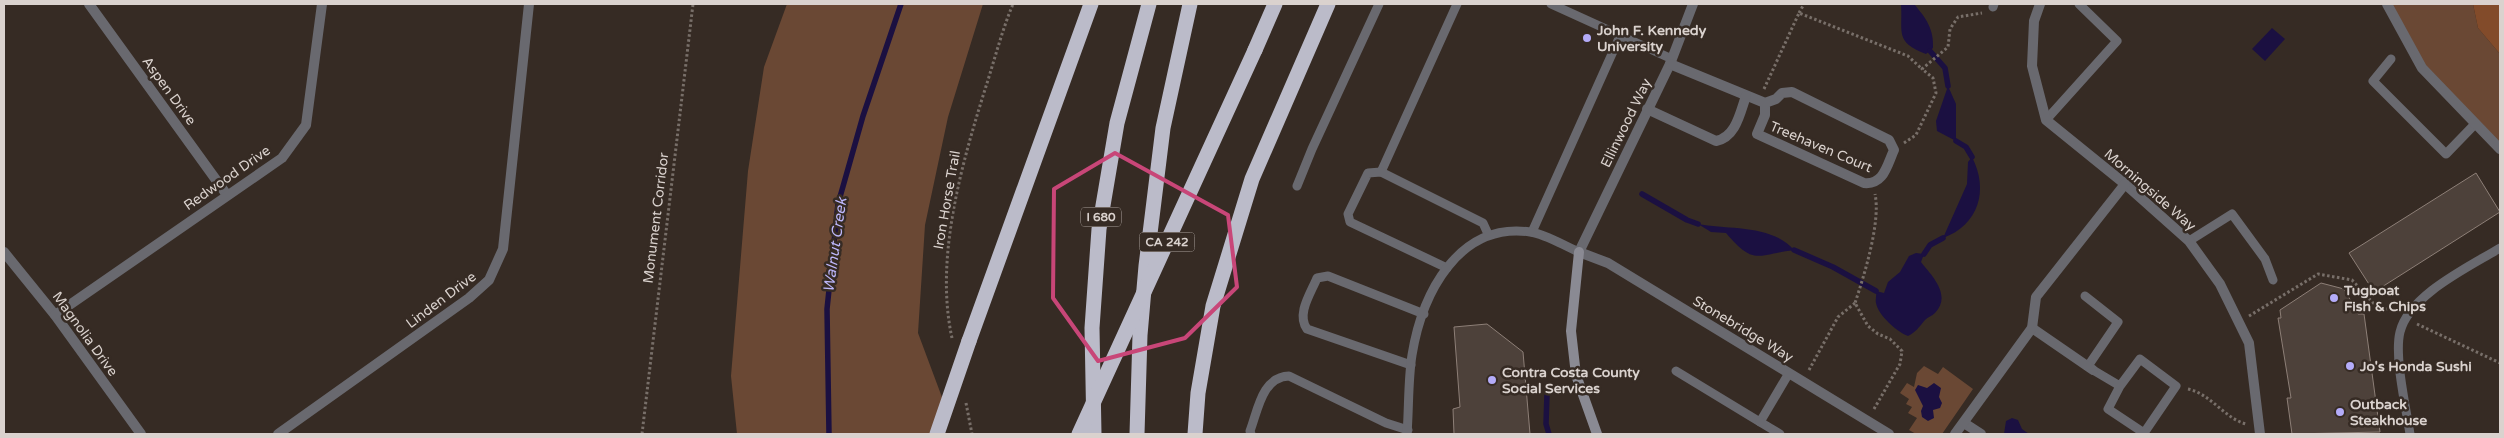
<svg xmlns="http://www.w3.org/2000/svg" width="2504" height="438" font-family="'Varela Round',sans-serif">
	<style>
		.green { fill: #6a4834 }
		.forest { fill: #824b2a }
		.water { fill: #1b1041 }
		.lines { fill: none; stroke-linecap: round; stroke-linejoin: round }
		.stream { stroke: #1b1041; stroke-width: 5.5 }
		.building { fill: #4d413a; stroke: #8d7f77 }
		.path { stroke: #786f69; stroke-width: 3; stroke-dasharray: 2.5 2.5; stroke-linecap: butt }
		.lane { stroke: #69696f; stroke-width: 9 }
		.street { stroke: #69696f; stroke-width: 10 }
		.secondary { stroke: #8a8a93; stroke-width: 10 }
		.highway { stroke: #bbbbc9; stroke-width: 15 }
		.highway-bridge { stroke: #bbbbc9; stroke-width: 15 }
		.marked { fill: none; stroke: #c84678; stroke-width: 4; stroke-linejoin: round }
		.poi-dot { fill: #b4acf9; stroke: #362b24; stroke-width: 2 }
		.labels { text-anchor: middle; dominant-baseline: central; stroke-width: 5; stroke-linejoin: round; paint-order: stroke }
		.shield { fill: #362b24; stroke: #a9a09b; stroke-width: 1 }
		.shield-label { font-size: 12px; font-weight: bold; fill: #dad2ce }
		.poi-label { font-size: 14px; font-weight: bold; fill: #dad2ce; stroke: #362b24; text-anchor: start }
		.street-label { font-size: 14px; fill: #dad2ce; stroke: #362b24 }
		.water-label { font-size: 15px; font-style: italic; fill: #bdb7fb; stroke: #362b24 }
	</style>
	<rect width="100%" height="100%" fill="#362b24"/>
	<g class="green">
		<polygon points="787,4 983,4 948,117 925,225 918,333 946,408 937,434 737,434 731,376 748,171 764,67"/>
		<polygon points="2387,4 2473,4 2478,28 2500,54 2500,149 2422,68"/>
		<polygon points="1924,366 1938,374 1943,367 1973,389 1942,434 1916,434 1909,430 1917,418 1908,413 1912,407 1906,404 1909,399 1900,393 1907,383 1914,387 1917,373"/>
	</g>
	<polygon class="forest" points="2473,4 2500,4 2500,54 2478,28"/>
	<g class="water">
		<path d="M1901,4H1914C1926,18 1934,29 1933,48L1926,54C1894,42 1903,32 1901,4Z"/>
		<polygon points="2272,28 2285,39 2265,61 2252,49"/>
		<polygon points="1948,86 1956,104 1956,141 1937,131 1936,121"/>
		<path d="M1972,157C1989,190 1979,225 1943,238L1967,184L1968,162Z"/>
		<path d="M1698,224C1729,230 1771,224 1794,250C1757,255 1754,266 1726,233L1711,232Z"/>
		<path d="M1916,253L1924,254L1921,262C1932,276 1952,295 1935,313C1932,316 1928,317 1925,320C1919,327 1916,332 1908,336C1897,332 1878,315 1876,303C1875,299 1877,295 1876,291L1884,293L1888,282L1900,272L1909,256Z"/>
		<polygon points="1934,383 1941,388 1939,397 1942,403 1940,408 1933,410 1934,418 1928,421 1922,417 1921,411 1923,406 1915,390 1918,385 1927,388"/>
		<polygon points="2012,418 2018,420 2022,429 2029,434 2004,434 2006,421"/>
	</g>
	<g class="lines">
		<g class="stream">
			<polyline points="1930,51 1945,68 1948,86"/>
			<polyline points="1956,141 1966,147 1972,157"/>
			<polyline points="1642,194 1687,220 1698,224"/>
			<polyline points="1794,250 1833,267 1876,291"/>
			<polyline points="1924,254 1930,245 1943,238"/>
			<polyline points="1547,394 1546,424 1549,434"/>
			<polyline points="829,434 827,309 838,204 863,116 901,4"/>
		</g>
	</g>
	<g class="building">
		<polygon points="2476,173 2500,212 2374,292 2349,253"/>
		<polygon points="2321,283 2344,289 2351,301 2352,308 2357,308 2358,314 2364,314 2380,432 2292,434 2287,398 2291,398 2278,318 2281,318 2280,310"/>
		<polygon points="1487,324 1523,352 1530,434 1454,434 1453,409 1460,407 1454,327"/>
	</g>
	<g class="lines">
		<g class="path">
			<polyline points="1799,13 1804,4"/>
			<polyline points="1764,89 1799,13 1908,56 1922,69"/>
			<polyline points="1904,143 1916,135 1936,93 1933,78 1922,69 1948,47 1950,29 1958,17 1982,13"/>
			<polyline points="2249,316 2318,274 2352,280 2373,303 2393,312"/>
			<polyline points="2417,324 2500,363"/>
			<path d="M952,338C934,256 963,159 988,80C996,54 1003,28 1013,4"/>
			<polyline points="1809,370 1838,317 1855,303"/>
			<path d="M2188,389C2211,394 2224,418 2246,424"/>
			<polyline points="966,403 972,434"/>
			<path d="M1874,409L1900,364L1902,351L1890,339L1878,334L1868,326L1855,303C1864,276 1881,222 1875,194"/>
			<polyline points="642,434 693,4"/>
		</g>
		<g class="lane">
			<polyline points="1551,4 1672,59"/>
			<polyline points="1993,7 1994,4"/>
			<polyline points="2391,59 2373,81 2446,154 2475,124"/>
			<polyline points="2046,120 2117,41 2079,4"/>
			<polyline points="1381,172 1457,4"/>
			<polyline points="1297,186 1312,149 1379,4"/>
			<polyline points="1532,232 1620,36"/>
			<polyline points="2189,241 2232,214 2265,259 2273,280"/>
			<polyline points="1447,268 1350,222 1348,214 1368,173 1381,172 1483,223 1488,234"/>
			<polyline points="2085,296 2118,322 2088,366"/>
			<path d="M1411,365L1307,329C1296,314 1311,293 1317,278L1328,276L1424,314"/>
			<polyline points="2093,370 2120,386 2108,409 2144,433 2176,386 2140,359 2120,386"/>
			<polyline points="1676,371 1760,422 1789,373"/>
			<polyline points="1760,422 1780,434"/>
			<path d="M1251,434L1250,431C1258,410 1262,377 1289,376L1386,423L1408,430"/>
			<path d="M1407,434C1409,408 1408,380 1412,355C1422,294 1458,222 1530,232C1546,234 1564,246 1579,252"/>
			<path d="M2410,434C2406,408 2394,356 2400,332C2409,295 2469,267 2500,248"/>
		</g>
		<g class="street">
			<polyline points="89,4 227,195"/>
			<polyline points="1693,4 1670,64 1579,252 1608,263 1889,434"/>
			<polyline points="2040,4 2034,21 2032,66 2046,120 2125,184 2189,241 2220,284 2249,343 2260,434"/>
			<polyline points="2387,4 2422,68 2500,149"/>
			<path d="M1670,64L1765,103L1776,99L1782,93L1792,92L1889,140L1894,150C1887,165 1884,185 1864,183L1757,134L1765,115V103"/>
			<path d="M1647,109L1716,141C1736,137 1740,113 1746,96"/>
			<polyline points="4,252 55,315 141,434"/>
			<polyline points="55,315 282,158 306,125 322,4"/>
			<polyline points="2032,328 2093,370"/>
			<polyline points="1964,423 1981,434"/>
			<polyline points="278,434 469,298 489,280 503,249 529,4"/>
			<polyline points="1955,434 2032,328 2036,297 2125,184"/>
		</g>
		<polyline class="secondary" points="1579,252 1571,331 1576,375 1597,434"/>
		<g class="highway">
			<polyline points="1255,50 1275,4"/>
			<polyline points="969,341 1091,4"/>
			<polyline points="1094,434 1092,328 1099,229 1117,123 1149,4"/>
			<polyline points="1137,434 1140,335 1146,266 1163,128 1190,4"/>
			<polyline points="1195,434 1198,393 1213,306 1252,179 1328,4"/>
		</g>
		<g class="highway-bridge">
			<polyline points="937,434 969,341"/>
			<polyline points="1079,434 1255,50"/>
		</g>
	</g>
	<path class="marked" d="M1115,153L1228,215L1237,287L1185,338L1098,361L1053,298L1054,189Z"/>
	<g class="poi-dot">
		<circle cx="1587" cy="38" r="5"/>
		<circle cx="2334" cy="298" r="5"/>
		<circle cx="2350" cy="366" r="5"/>
		<circle cx="1492" cy="380" r="5"/>
		<circle cx="2340" cy="412" r="5"/>
	</g>
	<g class="labels">
		<g class="shield">
			<rect x="1081" y="207.5" width="40" height="19" rx="4"/>
			<rect x="1139.5" y="232.5" width="55" height="19" rx="4"/>
		</g>
		<g class="shield-label">
			<text x="1101" y="217">I 680</text>
			<text x="1167" y="242">CA 242</text>
		</g>
		<g class="poi-label">
			<text x="1597" y="30">John F. Kennedy<tspan x="1597" dy="16">University</tspan></text>
			<text x="2344" y="290">Tugboat<tspan x="2344" dy="16">Fish &amp; Chips</tspan></text>
			<text x="2360" y="366">Jo's Honda Sushi</text>
			<text x="1502" y="372">Contra Costa County<tspan x="1502" dy="16">Social Services</tspan></text>
			<text x="2350" y="404">Outback<tspan x="2350" dy="16">Steakhouse</tspan></text>
		</g>
		<g class="street-label">
			<text transform="translate(169 91) rotate(54)">Aspen Drive</text>
			<text transform="translate(1626 123) rotate(-64)">Ellinwood Way</text>
			<text transform="translate(1821 147) rotate(23)">Treehaven Court</text>
			<text transform="translate(227 178) rotate(-35)">Redwood Drive</text>
			<text transform="translate(2150 190) rotate(41)">Morningside Way</text>
			<text transform="translate(947 200) rotate(-80)">Iron Horse Trail</text>
			<text transform="translate(656 218) rotate(-83)">Monument Corridor</text>
			<text transform="translate(441 300) rotate(-37)">Linden Drive</text>
			<text transform="translate(1743 329) rotate(31)">Stonebridge Way</text>
			<text transform="translate(85 334) rotate(54)">Magnolia Drive</text>
		</g>
		<g class="water-label">
			<text transform="translate(835 245) rotate(-82)">Walnut Creek</text>
		</g>
	</g>
	<rect width="2504" height="438" fill="none" stroke="#dad2ce" stroke-width="10"/>
</svg>
